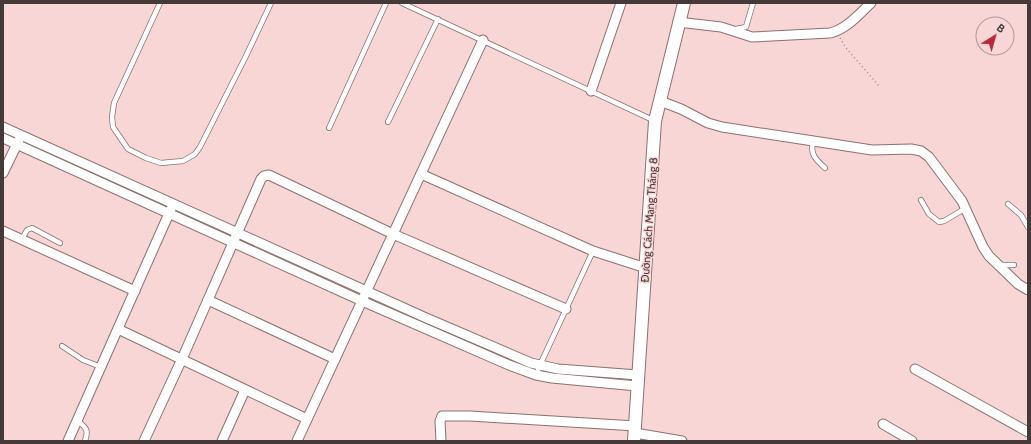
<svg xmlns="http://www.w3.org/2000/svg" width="1031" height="444" font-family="Cabin,sans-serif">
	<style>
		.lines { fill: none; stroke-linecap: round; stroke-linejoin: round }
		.lane-casing { stroke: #8d706f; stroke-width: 6 }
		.street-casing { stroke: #8d706f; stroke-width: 11 }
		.secondary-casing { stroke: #8d706f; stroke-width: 14 }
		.path { stroke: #a18a89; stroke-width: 1.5; stroke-dasharray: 1 3; stroke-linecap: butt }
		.lane { stroke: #fff; stroke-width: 4.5 }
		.street { stroke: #fff; stroke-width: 9 }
		.secondary { stroke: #fff; stroke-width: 12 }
		.labels { text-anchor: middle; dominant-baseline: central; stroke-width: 3; stroke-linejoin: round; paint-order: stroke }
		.street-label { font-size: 11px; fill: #463939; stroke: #f7d6d5 }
	</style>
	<rect width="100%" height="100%" fill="#f7d6d5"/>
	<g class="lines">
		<g class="lane-casing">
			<g id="lane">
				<polyline points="160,3 114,103 112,117 113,127 128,149 146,158 161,163 183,161 195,154 200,147 246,56 271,3"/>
				<polyline points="402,3 655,121"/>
				<polyline points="736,29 746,27 753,3"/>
				<polyline points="388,122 438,19"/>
				<polyline points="329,128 386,3"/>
				<path d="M813,141C810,154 815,159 825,168"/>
				<polyline points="921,200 929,214 939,222 944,221 966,208"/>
				<polyline points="1008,204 1021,215 1028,227"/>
				<polyline points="22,239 27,230 32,228 60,243"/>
				<polyline points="999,265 1014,265"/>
				<polyline points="62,346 83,360 101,367"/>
				<polyline points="536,375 540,365 593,251"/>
				<path d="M77,420C86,428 89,429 85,441"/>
			</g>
		</g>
		<g class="street-casing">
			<g id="street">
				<path d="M678,22L721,27L752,37L830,33C847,29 859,14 871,3"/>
				<polyline points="591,91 621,3"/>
				<polyline points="660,101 681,109 708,123 722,127 872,150 911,149 921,151 929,157 962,201 983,247 989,256 1018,284 1028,290"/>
				<polyline points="3,127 424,317 531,363 558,369 638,375"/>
				<polyline points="3,138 362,301 509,365 536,375 552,378 637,386"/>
				<polyline points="3,173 19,140"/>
				<polyline points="421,174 593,251 646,268"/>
				<polyline points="3,231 135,291"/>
				<polyline points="208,300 335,359"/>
				<polyline points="118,329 307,419"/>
				<polyline points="915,369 1028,432"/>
				<polyline points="883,424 912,441"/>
				<polyline points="635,433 682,441"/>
				<polyline points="68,441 171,209"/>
				<polyline points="144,441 182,359 261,179 264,176 269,175 393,234 566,309"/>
				<polyline points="222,441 245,390"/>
				<polyline points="297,441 483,40"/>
				<polyline points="441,441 440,421 442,416 470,416 636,426"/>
			</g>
		</g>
		<g class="secondary-casing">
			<polyline id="secondary" points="634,441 655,121 684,3"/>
		</g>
		<polyline class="path" points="840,38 846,48 880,87"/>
		<use href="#lane" class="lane"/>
		<use href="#street" class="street"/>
		<use href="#secondary" class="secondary"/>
	</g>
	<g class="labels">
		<g class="street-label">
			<text transform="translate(649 220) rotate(-86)">Đường Cách Mạng Tháng 8</text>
		</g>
	</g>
	<rect width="1031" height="444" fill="none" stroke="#463939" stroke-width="8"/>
	<g transform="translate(995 36) rotate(37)"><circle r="19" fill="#f7d6d5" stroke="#b09797"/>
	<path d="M0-3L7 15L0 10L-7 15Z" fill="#bb2a3a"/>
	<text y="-6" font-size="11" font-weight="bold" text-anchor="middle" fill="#463939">B</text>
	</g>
</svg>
